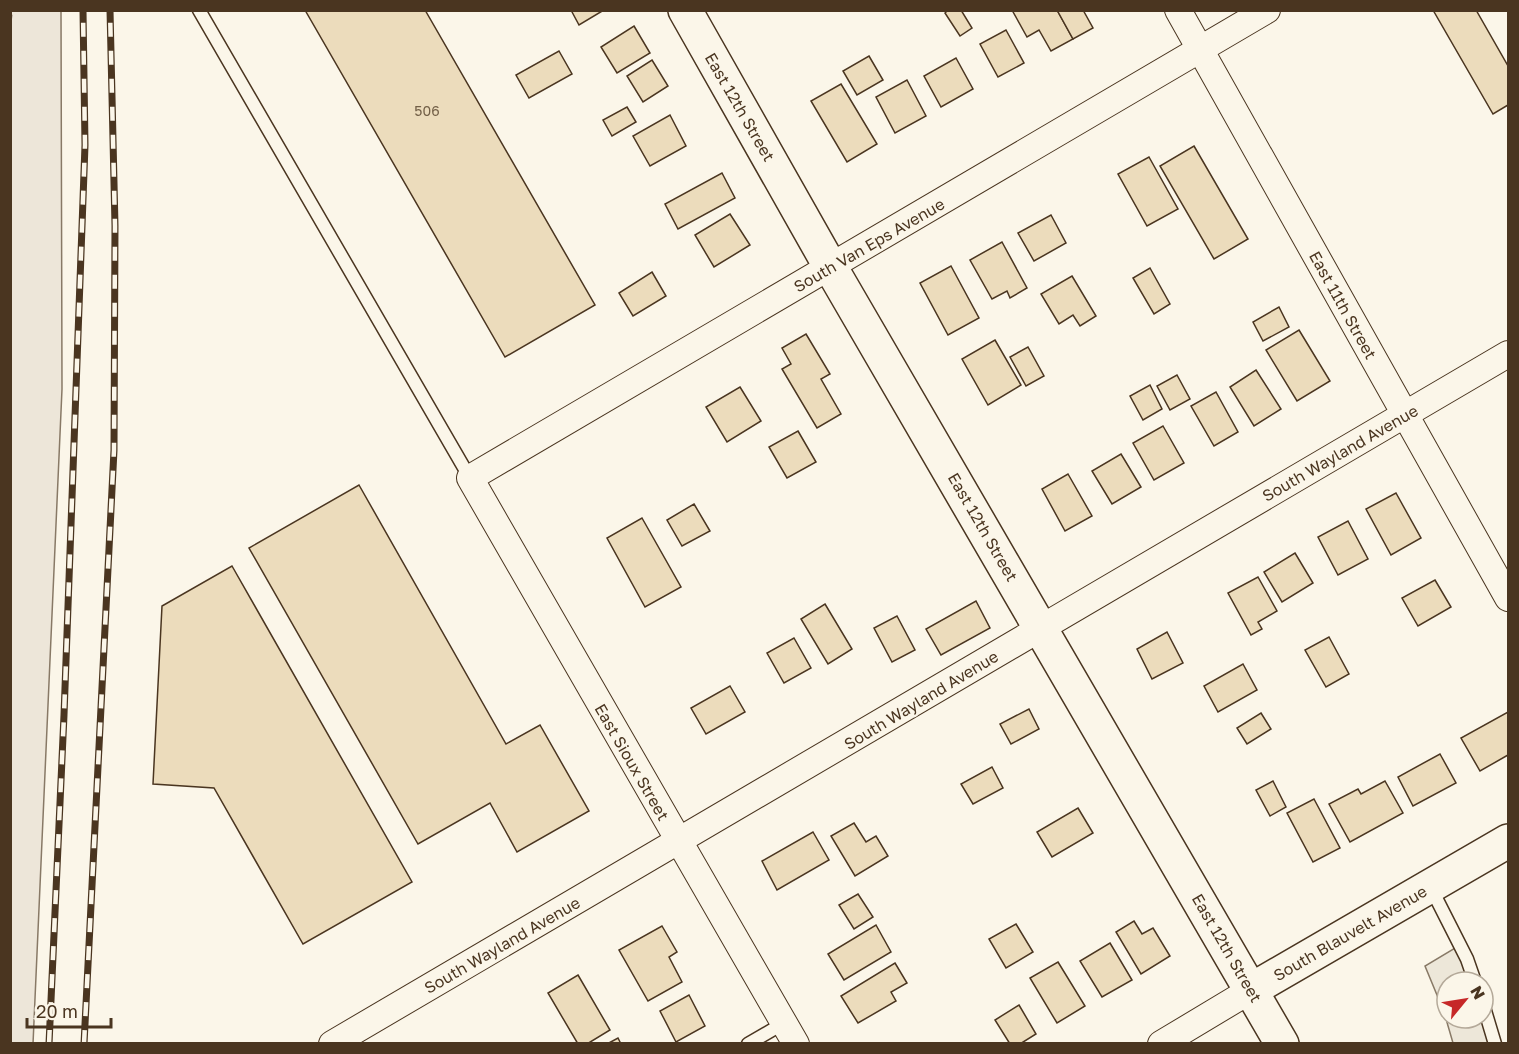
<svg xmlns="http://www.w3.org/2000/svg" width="1519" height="1054" font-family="'Golos Text',sans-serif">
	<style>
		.green { fill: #ede6d9; stroke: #887966; stroke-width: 1.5 }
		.parking { fill: #ede7d9; stroke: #887966; stroke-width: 1.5 }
		.building { fill: #ecdcbc; stroke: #4a3520; stroke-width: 1.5 }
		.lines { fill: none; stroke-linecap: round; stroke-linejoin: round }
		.lane-casing { stroke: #4a3520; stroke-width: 15 }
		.street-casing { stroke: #4a3520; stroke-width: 28 }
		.secondary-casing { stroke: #4a3520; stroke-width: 36 }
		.path { stroke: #7f6f5c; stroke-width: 4; stroke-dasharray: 4.5 3; stroke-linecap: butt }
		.lane { stroke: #fbf6e9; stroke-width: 12 }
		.street { stroke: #fbf6e9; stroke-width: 26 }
		.secondary { stroke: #fbf6e9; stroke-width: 33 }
		.rail-casing { stroke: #4a3520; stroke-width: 7 }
		.rail { stroke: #fbf6e9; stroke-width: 4.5; stroke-dasharray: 14; stroke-linecap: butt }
		.labels { text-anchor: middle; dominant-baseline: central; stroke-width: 4.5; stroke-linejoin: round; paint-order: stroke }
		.number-label { font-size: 14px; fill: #725f47 }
		.street-label { font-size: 16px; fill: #4a3520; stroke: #fbf6e9 }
	</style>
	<rect width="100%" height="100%" fill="#fbf6e9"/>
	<polygon class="green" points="10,11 61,11 62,389 33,1044 10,1043"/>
	<polygon class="parking" points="1460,945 1475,982 1447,982 1447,1018 1483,1018 1495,1043 1453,1043 1444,1012 1425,966"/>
	<g class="building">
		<polygon points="305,10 425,10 595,305 505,357"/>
		<polygon points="571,10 604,10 579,25"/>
		<polygon points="948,10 961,10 972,28 960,36 945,13"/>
		<polygon points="1012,10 1057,10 1073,39 1051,51 1039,30 1027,37"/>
		<polygon points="1057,10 1083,10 1093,28 1073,39"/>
		<polygon points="1433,10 1476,10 1508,66 1508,105 1493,114"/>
		<polygon points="634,26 650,53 617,73 601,47"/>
		<polygon points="1006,30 1024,63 998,77 980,44"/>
		<polygon points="559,51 572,74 529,98 516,75"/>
		<polygon points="869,56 883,80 857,95 843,71"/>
		<polygon points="956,58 973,89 941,107 924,76"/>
		<polygon points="652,60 668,86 643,102 627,76"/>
		<polygon points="907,80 926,116 895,133 876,97"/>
		<polygon points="841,84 877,144 847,162 811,101"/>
		<polygon points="627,107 636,122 612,136 603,120"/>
		<polygon points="670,115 686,146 650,166 633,136"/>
		<polygon points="1194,146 1248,239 1214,259 1160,166"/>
		<polygon points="1149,157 1178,209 1147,226 1118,174"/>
		<polygon points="722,173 735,198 678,229 665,204"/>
		<polygon points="730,214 750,245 714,267 695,235"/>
		<polygon points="1051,215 1066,243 1034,261 1018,233"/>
		<polygon points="1002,242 1027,288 1010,298 1007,291 992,299 970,260"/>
		<polygon points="951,266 979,318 948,335 920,283"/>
		<polygon points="1150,268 1170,304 1154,314 1133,278"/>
		<polygon points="652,272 666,296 633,316 619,293"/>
		<polygon points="1072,276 1096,316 1080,326 1073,315 1059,324 1041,294"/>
		<polygon points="1279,307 1289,327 1263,341 1253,322"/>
		<polygon points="1299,330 1330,381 1297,401 1266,350"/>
		<polygon points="806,334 830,374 821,379 841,414 817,428 782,369 791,364 782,348"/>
		<polygon points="995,340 1021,385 988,405 962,359"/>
		<polygon points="1028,347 1044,376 1026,386 1010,357"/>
		<polygon points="1256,370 1281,409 1254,426 1230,387"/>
		<polygon points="1177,375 1190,399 1170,410 1157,386"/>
		<polygon points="1150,385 1162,409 1143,420 1130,396"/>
		<polygon points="740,387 761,421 727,442 706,407"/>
		<polygon points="1216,392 1238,432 1214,446 1191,406"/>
		<polygon points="1163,426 1184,463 1154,480 1133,443"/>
		<polygon points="798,431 816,462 787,478 769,447"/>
		<polygon points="1121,454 1141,487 1112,504 1092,471"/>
		<polygon points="1068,474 1092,516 1065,531 1042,489"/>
		<polygon points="359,485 506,744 540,725 589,811 517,852 490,803 418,844 249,548"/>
		<polygon points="1396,493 1421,538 1391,555 1366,509"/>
		<polygon points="694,504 710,531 682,546 667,520"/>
		<polygon points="642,518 681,587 645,607 607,538"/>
		<polygon points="1348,521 1368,559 1338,575 1318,537"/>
		<polygon points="1295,553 1313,583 1282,602 1264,572"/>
		<polygon points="232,566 412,882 303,944 214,788 153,784 162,606"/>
		<polygon points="1258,577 1277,611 1258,622 1262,629 1251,635 1228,593"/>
		<polygon points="1435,580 1451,607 1418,626 1402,598"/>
		<polygon points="976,601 990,628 941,655 926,629"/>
		<polygon points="825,604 852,649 828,664 801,619"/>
		<polygon points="897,616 915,650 892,662 874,628"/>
		<polygon points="1167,632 1183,663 1152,679 1137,649"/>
		<polygon points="1329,637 1349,674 1326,687 1305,650"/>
		<polygon points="794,638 811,668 784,683 767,653"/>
		<polygon points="1243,664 1257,690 1218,712 1204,686"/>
		<polygon points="730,686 745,712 706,734 691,708"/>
		<polygon points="1029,709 1039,729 1011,744 1000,724"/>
		<polygon points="1508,712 1508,755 1480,771 1461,738"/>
		<polygon points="1261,713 1271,729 1247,744 1237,728"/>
		<polygon points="1440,754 1456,783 1413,806 1398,777"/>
		<polygon points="992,767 1003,788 973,804 961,784"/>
		<polygon points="1273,781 1286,807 1270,816 1256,790"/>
		<polygon points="1385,781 1403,813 1350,842 1329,804 1358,789 1361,794"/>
		<polygon points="1314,799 1340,848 1313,862 1287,813"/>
		<polygon points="1078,808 1093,833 1052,857 1037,832"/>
		<polygon points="854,823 866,842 876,836 888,856 855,876 831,836"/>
		<polygon points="813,832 829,860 777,890 762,861"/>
		<polygon points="858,894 873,917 854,929 839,905"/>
		<polygon points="1134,921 1142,934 1153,928 1170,956 1141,974 1116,932"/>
		<polygon points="1016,924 1033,952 1006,968 989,939"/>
		<polygon points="876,925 891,952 844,980 828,954"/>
		<polygon points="662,926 677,952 669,957 682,982 648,1001 619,950"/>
		<polygon points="1110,943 1132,980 1102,997 1080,961"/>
		<polygon points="1058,962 1085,1006 1057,1023 1030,978"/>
		<polygon points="895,963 907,983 891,992 896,1001 858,1023 841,996"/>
		<polygon points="578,975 610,1030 587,1044 578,1044 548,993"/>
		<polygon points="689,995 705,1026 676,1042 660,1011"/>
		<polygon points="1019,1005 1036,1034 1020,1044 1010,1044 995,1020"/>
		<polygon points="618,1038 621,1044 607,1044"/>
	</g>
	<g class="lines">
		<g class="lane-casing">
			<g id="lane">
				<polyline points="199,10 470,478"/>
				<polyline points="1431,888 1467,959 1475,982"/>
				<polyline points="1483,1004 1495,1044"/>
				<polyline points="748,1044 784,1023"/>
			</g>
		</g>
		<g class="street-casing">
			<g id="street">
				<polyline points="1178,10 1508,598"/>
				<polyline points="332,1044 1508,354"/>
				<polyline points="796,1044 470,478 1267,10"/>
				<polyline points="1161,1044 1251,990"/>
			</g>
		</g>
		<g class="secondary-casing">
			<g id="secondary">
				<polyline points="685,10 831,268 1282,1044"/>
				<polyline points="1251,990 1508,841"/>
			</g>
		</g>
		<g class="path">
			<polyline points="10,19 11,10"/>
			<polyline points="10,389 10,618"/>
		</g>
		<use href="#lane" class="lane"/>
		<use href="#street" class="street"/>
		<use href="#secondary" class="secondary"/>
		<g class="rail-casing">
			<g id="rail">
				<polyline points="49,1044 64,715 85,145 83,10"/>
				<polyline points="84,1044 114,450 115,226 110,10"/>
			</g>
		</g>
		<use href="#rail" class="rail"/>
	</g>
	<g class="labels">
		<g class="number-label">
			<text x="427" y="110">506</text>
		</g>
		<g class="street-label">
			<text transform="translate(740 107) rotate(60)">East 12th Street</text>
			<text transform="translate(869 245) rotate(-30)">South Van Eps Avenue</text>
			<text transform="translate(1343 305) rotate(61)">East 11th Street</text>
			<text transform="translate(1340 453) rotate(-30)">South Wayland Avenue</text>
			<text transform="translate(983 527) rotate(60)">East 12th Street</text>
			<text transform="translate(921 700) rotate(-31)">South Wayland Avenue</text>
			<text transform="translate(632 762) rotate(60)">East Sioux Street</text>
			<text transform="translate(1350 933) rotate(-30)">South Blauvelt Avenue</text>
			<text transform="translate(502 945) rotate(-30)">South Wayland Avenue</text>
			<text transform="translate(1227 948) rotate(60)">East 12th Street</text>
		</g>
	</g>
	<rect width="1519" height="1054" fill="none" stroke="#4a3520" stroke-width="24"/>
	<g transform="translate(1465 1000) rotate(60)"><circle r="28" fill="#fbf6e9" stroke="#b4a999" stroke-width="1.5"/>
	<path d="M0-4.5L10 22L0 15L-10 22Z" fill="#c62828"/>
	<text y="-9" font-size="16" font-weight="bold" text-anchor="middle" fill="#4a3520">N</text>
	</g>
	<path d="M27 1018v9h84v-9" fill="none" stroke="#4a3520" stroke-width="3"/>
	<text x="36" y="1018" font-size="18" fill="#4a3520" stroke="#fbf6e9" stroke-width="4.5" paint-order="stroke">20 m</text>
</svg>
